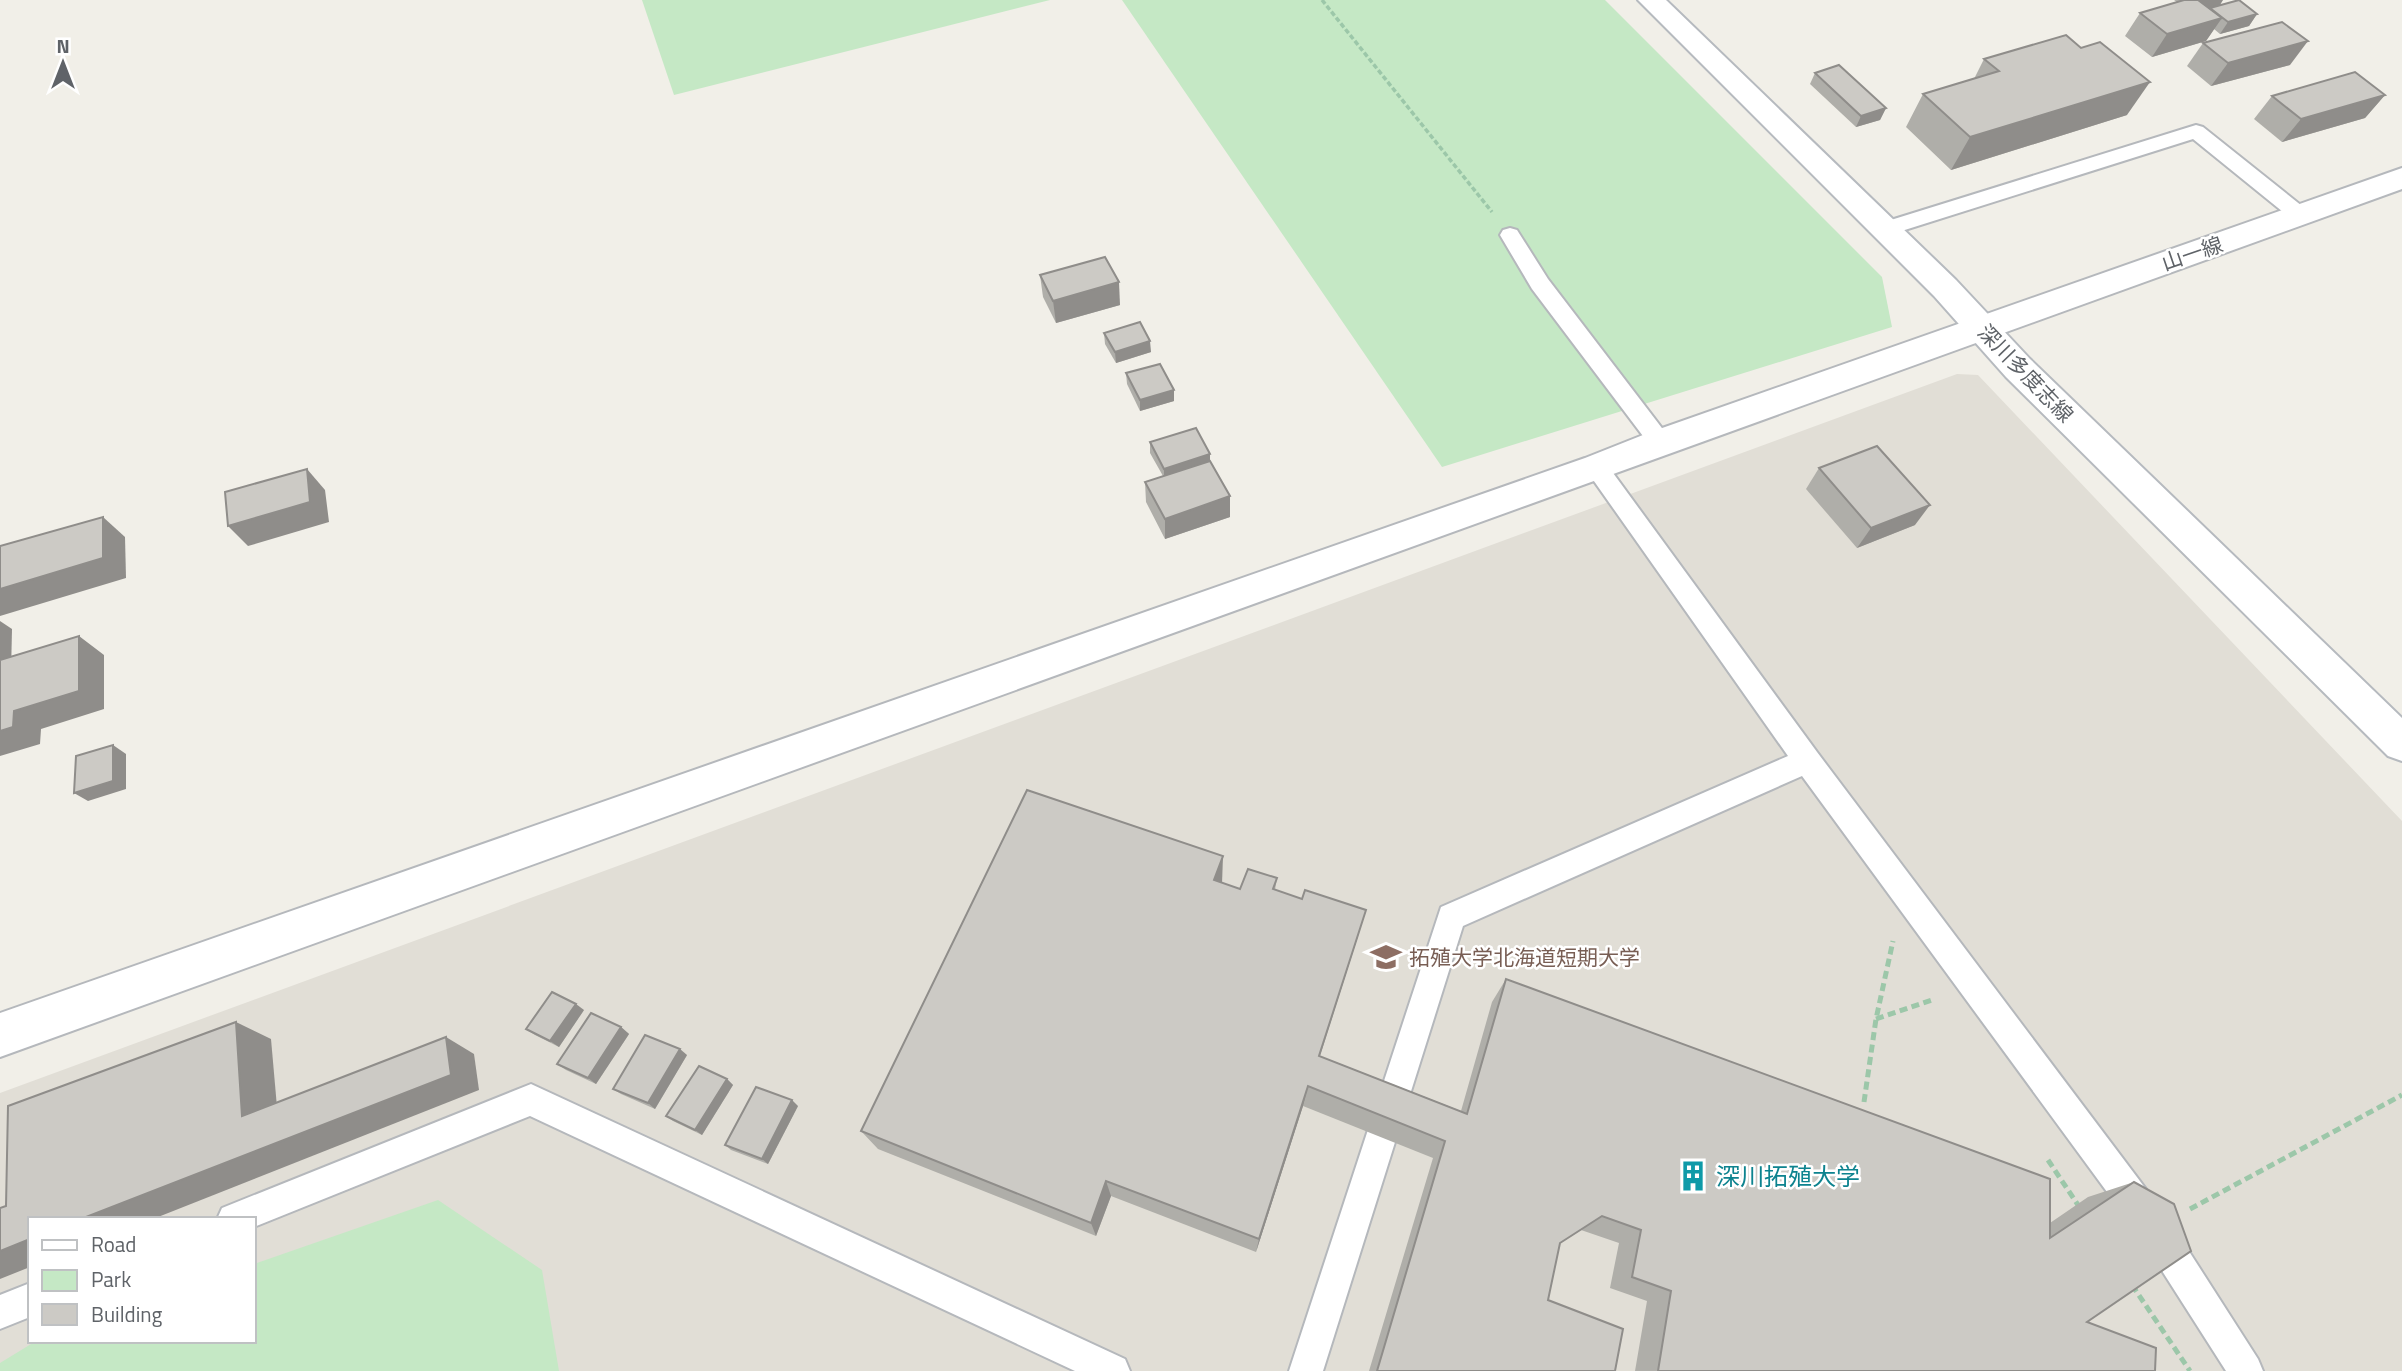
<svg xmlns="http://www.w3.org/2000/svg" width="2402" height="1371" font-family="'Titillium Web','Noto Sans JP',sans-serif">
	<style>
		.education { fill: #e1ded6; fill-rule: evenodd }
		.green { fill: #c5e8c5 }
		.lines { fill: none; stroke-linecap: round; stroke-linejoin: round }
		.service-casing { stroke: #b5b8bc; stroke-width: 4 }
		.tertiary-casing { stroke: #b5b8bc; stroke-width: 4 }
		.secondary-casing { stroke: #b6babf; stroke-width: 4 }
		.path-far1 { stroke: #9cc7a9; stroke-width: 3.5; stroke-dasharray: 5 2.5; stroke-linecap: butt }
		.path { stroke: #9cc7a9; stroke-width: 5; stroke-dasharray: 8 4.5; stroke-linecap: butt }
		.service { fill: #fff; fill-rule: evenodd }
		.tertiary { fill: #fff; fill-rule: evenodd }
		.secondary { fill: #fff; fill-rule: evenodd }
		.wall { fill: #afaea9 }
		.shaded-wall { fill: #8f8d8a }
		.building { fill: #cccac5; stroke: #8f8d8a; stroke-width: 2 }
		.labels { text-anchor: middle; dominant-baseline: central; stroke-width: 5; stroke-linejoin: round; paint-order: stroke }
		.street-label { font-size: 21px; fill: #5f6368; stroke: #fff }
		.education-label { font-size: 21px; fill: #785e54; stroke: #fff; text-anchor: start }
		.near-culture-label { font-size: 24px; fill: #0d838f; stroke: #fff; text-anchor: start }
	</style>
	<rect width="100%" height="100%" fill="#f1efe8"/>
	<path class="education" d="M1957,374L1978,375L2402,821V1371H0V1093ZM30,1219H254V1341H30Z"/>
	<g class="green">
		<polygon points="642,0 1050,0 674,95"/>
		<polygon points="1122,0 1605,0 1882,277 1892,327 1442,467"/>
		<polygon points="438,1200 542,1270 559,1371 0,1371 0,1363 36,1341 254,1341 254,1264"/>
	</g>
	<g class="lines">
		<g class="service-casing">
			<g id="service">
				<polygon points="2196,125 2203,127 2307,210 2310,215 2307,220 2293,220 2193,139 1892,234 1878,234 1875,229 1878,224"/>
				<polygon points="1510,228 1517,230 1548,279 1668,436 1672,442 1668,448 1660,451 1652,448 1532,289 1500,235 1503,230"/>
				<polygon points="1597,459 1605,462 1817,752 2167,1217 2258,1359 2263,1371 2226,1371 2143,1241 1802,776 1463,926 1323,1371 1289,1371 1441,907 1788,756 1589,474 1585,468 1589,462"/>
				<polygon points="531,1084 1125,1359 1130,1371 1075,1371 530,1116 254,1227 254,1219 217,1219 222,1208"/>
				<polygon points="30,1283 30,1317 0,1329 0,1295"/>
			</g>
		</g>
		<g class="tertiary-casing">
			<polygon id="tertiary" points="2402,168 2402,189 0,1057 0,1013 1585,458 1648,433"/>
		</g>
		<g class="secondary-casing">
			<polygon id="secondary" points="1638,0 1666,0 1956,280 2030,359 2402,718 2402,761 2388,756 2006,377 1934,296"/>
		</g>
		<polyline class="path-far1" points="1322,0 1492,212"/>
		<g class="path">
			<polyline points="1876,1019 1935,999"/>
			<polyline points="1864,1102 1876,1019 1893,941"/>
			<polyline points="2048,1160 2080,1208"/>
			<polyline points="2190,1209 2402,1095"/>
			<polyline points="2132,1285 2190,1371"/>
		</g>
		<use href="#service" class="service"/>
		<use href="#tertiary" class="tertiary"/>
		<use href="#secondary" class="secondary"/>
	</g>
	<g class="wall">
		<polygon points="2174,0 2223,0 2209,8 2257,14 2249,26 2220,34 2214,29 2206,41 2152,57 2125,36 2140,13 2177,2"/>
		<polygon points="2203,43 2290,65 2211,86 2187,66"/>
		<polygon points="1984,59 2127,115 1951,170 1906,127 1923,94 1974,79"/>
		<polygon points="1815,73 1886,108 1880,120 1856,127 1810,84"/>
		<polygon points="2385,95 2365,118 2282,142 2254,119 2272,96"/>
		<polygon points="1040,275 1120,305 1056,323 1043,297"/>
		<polygon points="1104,333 1151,352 1116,363 1105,344"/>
		<polygon points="1126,373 1174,401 1140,411 1127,384"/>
		<polygon points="1150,442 1210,454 1210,461 1230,496 1230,517 1165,539 1146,502 1145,482 1163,476 1150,453"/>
		<polygon points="1819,468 1915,525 1857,548 1806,489"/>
		<polygon points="1277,878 1275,890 1358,936 1320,1056 1461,1111 1492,1002 1506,979 2050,1223 2088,1197 2134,1182 2087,1322 2155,1371 1635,1371 1647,1301 1610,1288 1619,1243 1581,1230 1559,1244 1548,1300 1615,1371 1369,1371 1433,1158 1303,1106 1256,1252 1111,1196 1096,1236 878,1149 861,1131 1222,883 1240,889"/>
		<polygon points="584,1010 559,1047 535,1035 526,1029"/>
		<polygon points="621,1027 629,1034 596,1084 566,1070 557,1064"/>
		<polygon points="687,1055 655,1109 621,1094 613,1089"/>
		<polygon points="727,1079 733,1085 702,1135 673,1121 666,1116"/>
		<polygon points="798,1106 768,1164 731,1150 725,1145"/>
	</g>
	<g class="shaded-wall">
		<polygon points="2200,0 2223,0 2220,5 2191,13"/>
		<polygon points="2257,14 2249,26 2220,34 2228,22"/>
		<polygon points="2222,18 2206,41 2152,57 2167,34"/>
		<polygon points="2308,41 2290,65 2211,86 2228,63"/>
		<polygon points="2150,82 2127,115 1951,170 1970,137"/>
		<polygon points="2385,95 2365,118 2282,142 2301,119"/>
		<polygon points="1886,108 1880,120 1856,127 1861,116"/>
		<polygon points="1119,282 1120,305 1056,323 1053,301"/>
		<polygon points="1150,341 1151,352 1116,363 1115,352"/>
		<polygon points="1174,390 1174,401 1140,411 1140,400"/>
		<polygon points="1210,454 1210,465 1164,479 1164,469"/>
		<polygon points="307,469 325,490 329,522 248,546 228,526"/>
		<polygon points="1230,496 1230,517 1165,539 1165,519"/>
		<polygon points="1930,505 1915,525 1857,548 1871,528"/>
		<polygon points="103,517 125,537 126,578 0,616 0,589"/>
		<polygon points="0,621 12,629 11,673 0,677"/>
		<polygon points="79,636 104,655 104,709 41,729 40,744 0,756 0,731 14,711"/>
		<polygon points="113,745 126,754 126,789 88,801 74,793"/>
		<polygon points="1223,856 1222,884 1214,880"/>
		<polygon points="1366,910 1358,936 1313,1076 1319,1056"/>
		<polygon points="576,1004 584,1010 559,1047 550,1041"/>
		<polygon points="236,1022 271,1039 279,1130 242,1116"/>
		<polygon points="621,1027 629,1034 596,1084 588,1078"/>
		<polygon points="446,1037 474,1054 479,1090 153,1219 81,1219"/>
		<polygon points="680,1049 687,1055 655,1109 648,1103"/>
		<polygon points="727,1079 733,1085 702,1135 695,1130"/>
		<polygon points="1308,1086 1303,1106 1256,1252 1259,1239"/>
		<polygon points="792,1100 798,1106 768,1164 762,1159"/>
		<polygon points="1106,1181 1111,1196 1096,1236 1091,1223"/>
		<polygon points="30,1239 30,1267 0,1279 0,1251"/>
	</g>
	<g class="building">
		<polygon points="2184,0 2198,0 2222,18 2167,34 2140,13"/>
		<polygon points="2239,0 2257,14 2228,22 2210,8"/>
		<polygon points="2282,22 2308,41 2228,63 2203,43"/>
		<polygon points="2066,35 2081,48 2100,42 2150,82 1970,137 1923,94 1999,71 1984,59"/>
		<polygon points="1839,65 1886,108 1861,116 1815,73"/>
		<polygon points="2355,72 2385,95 2301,119 2272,96"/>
		<polygon points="1105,257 1119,282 1053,301 1040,275"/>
		<polygon points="1140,322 1150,341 1115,352 1104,333"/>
		<polygon points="1160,364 1174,390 1140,400 1126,373"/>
		<polygon points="1196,428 1210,454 1164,469 1150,442"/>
		<polygon points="1877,446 1930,505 1871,528 1819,468"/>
		<polygon points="1210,461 1230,496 1165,519 1145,482"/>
		<polygon points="307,469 310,502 228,526 225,492"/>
		<polygon points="103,517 103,558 0,589 0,546"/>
		<polygon points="79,636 79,691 14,711 13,727 0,731 0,660"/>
		<polygon points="113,745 113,781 74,793 76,756"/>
		<polygon points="1027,790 1223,856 1214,880 1240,889 1248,869 1277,878 1273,889 1302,899 1305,890 1366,910 1319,1056 1467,1114 1506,979 2050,1179 2050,1238 2134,1182 2174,1204 2191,1251 2087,1322 2156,1348 2155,1371 1658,1371 1671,1291 1632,1277 1641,1230 1602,1216 1560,1243 1548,1300 1623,1329 1615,1371 1377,1371 1445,1141 1308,1086 1259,1239 1106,1181 1091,1223 861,1131"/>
		<polygon points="552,992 576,1004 550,1041 526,1029"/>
		<polygon points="591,1013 621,1027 588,1078 557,1064"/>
		<polygon points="236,1022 242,1116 446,1037 451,1075 81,1219 30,1219 30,1239 0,1251 0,1208 6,1206 8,1106"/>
		<polygon points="645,1035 680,1049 648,1103 613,1089"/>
		<polygon points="699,1066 727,1079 695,1130 666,1116"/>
		<polygon points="756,1087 792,1100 762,1159 725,1145"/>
	</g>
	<defs>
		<g id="university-bare" transform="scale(2.415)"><path d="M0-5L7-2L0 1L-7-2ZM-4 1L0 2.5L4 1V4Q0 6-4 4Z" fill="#8d6e63" stroke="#fff" stroke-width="2.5" paint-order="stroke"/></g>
		<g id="building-bare" transform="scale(2.415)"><path d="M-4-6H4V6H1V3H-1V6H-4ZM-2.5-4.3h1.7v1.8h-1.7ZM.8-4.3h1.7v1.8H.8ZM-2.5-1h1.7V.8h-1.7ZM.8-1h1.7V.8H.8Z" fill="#0f9aa8" stroke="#fff" stroke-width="2.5" paint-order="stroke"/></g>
	</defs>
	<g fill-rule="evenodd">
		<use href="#university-bare" x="1386" y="957"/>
		<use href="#building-bare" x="1693" y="1176"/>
	</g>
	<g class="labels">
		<g class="street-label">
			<text transform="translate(2192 253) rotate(-19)">山一線</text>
			<text transform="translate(2026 373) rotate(46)">深川多度志線</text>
		</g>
		<g class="education-label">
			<text x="1409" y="957">拓殖大学北海道短期大学</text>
		</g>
		<g class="near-culture-label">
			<text x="1716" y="1176">深川拓殖大学</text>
		</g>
	</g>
	<rect x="28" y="1217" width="228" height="126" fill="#ffffff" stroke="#bfc1c3" stroke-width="2"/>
	<rect x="42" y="1240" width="35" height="10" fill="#ffffff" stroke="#bfc1c3" stroke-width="2"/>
	<text x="91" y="1252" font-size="21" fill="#5f6368">Road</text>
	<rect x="42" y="1270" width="35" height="21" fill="#c5e8c5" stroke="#bfc1c3" stroke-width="2"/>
	<text x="91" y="1287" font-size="21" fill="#5f6368">Park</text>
	<rect x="42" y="1304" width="35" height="21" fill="#cccac5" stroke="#bfc1c3" stroke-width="2"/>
	<text x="91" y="1322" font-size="21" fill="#5f6368">Building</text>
	<g transform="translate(63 63)" stroke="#ffffff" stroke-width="5" paint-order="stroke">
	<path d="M0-5L12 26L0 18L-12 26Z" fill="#5f6368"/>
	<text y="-10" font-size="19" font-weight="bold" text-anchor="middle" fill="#5f6368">N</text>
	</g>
</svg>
